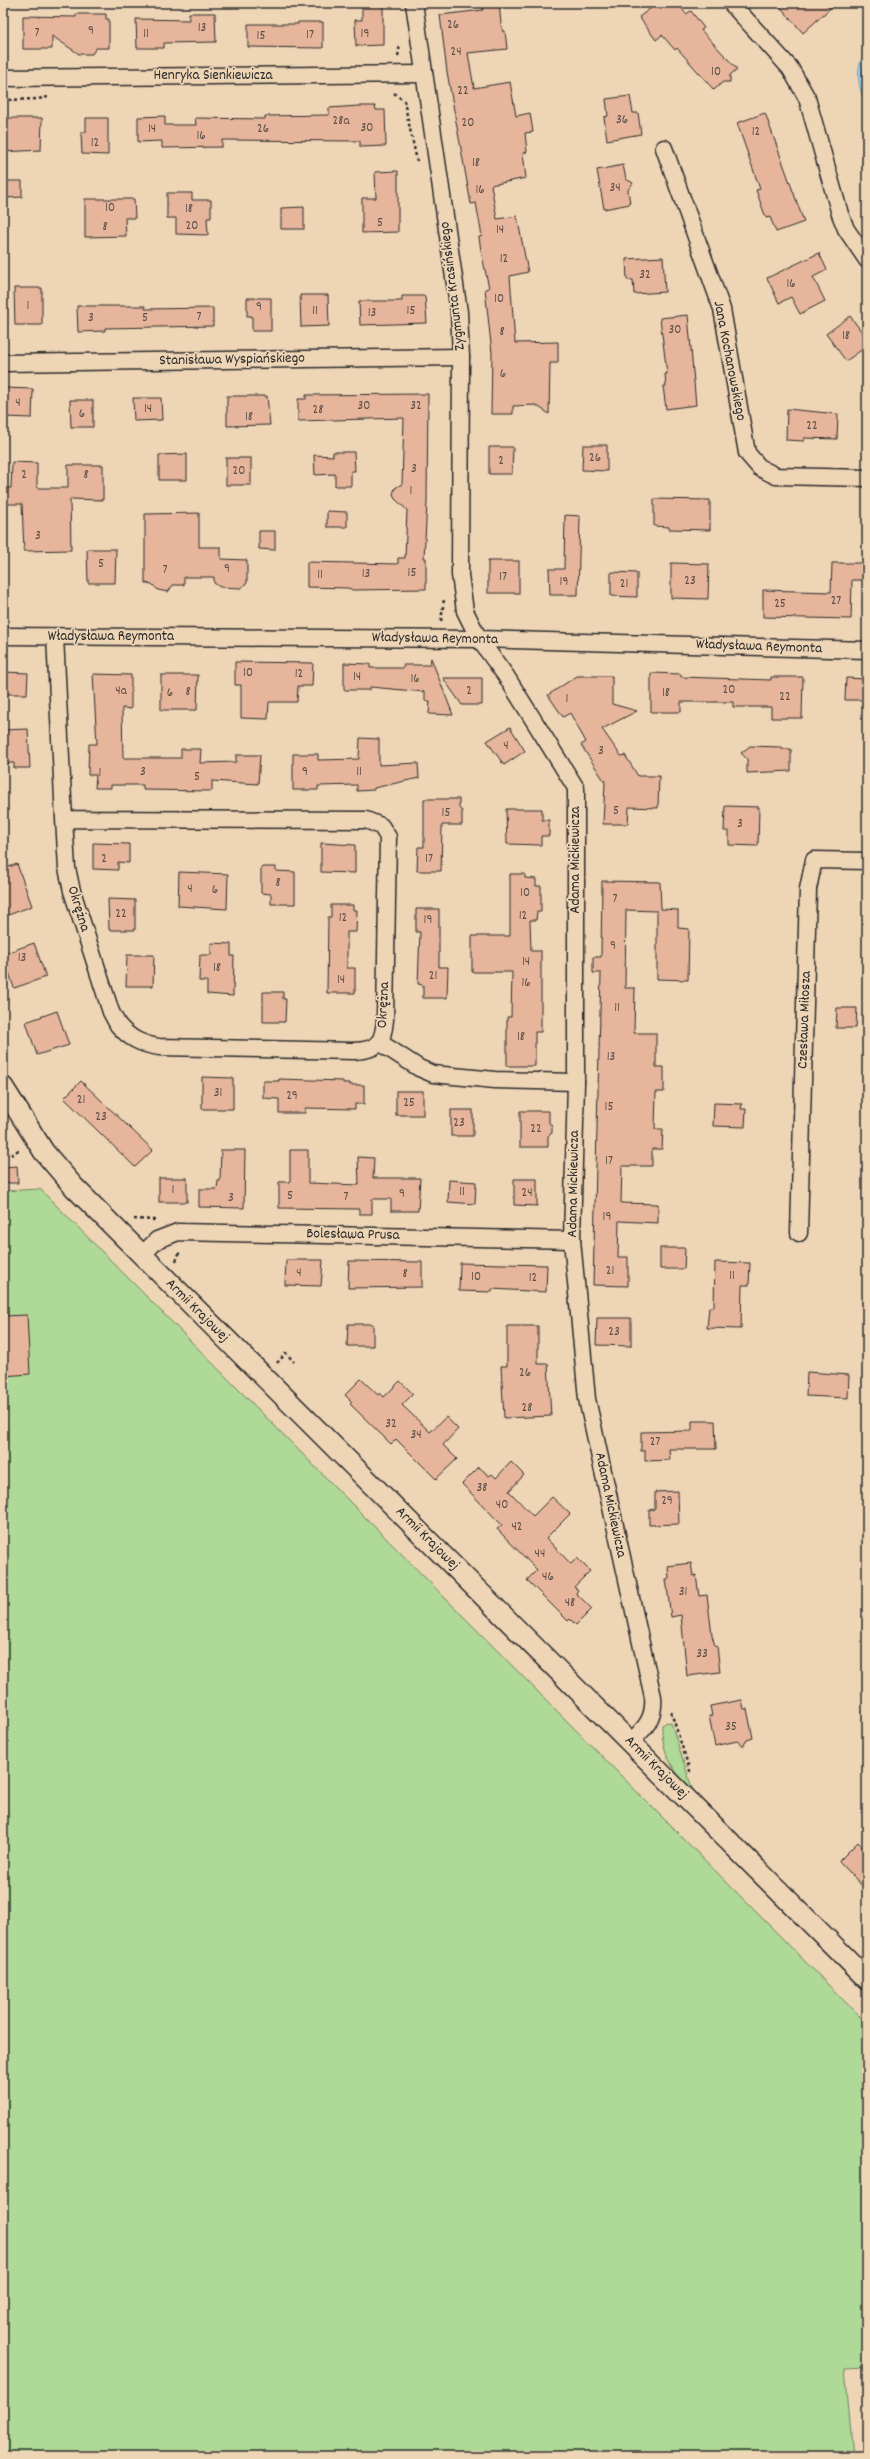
<svg xmlns="http://www.w3.org/2000/svg" width="870" height="2459" font-family="Dekko,sans-serif">
	<style>
		.green { fill: #afd996; stroke: #6d8260 }
		.water { fill: #9adbfc; stroke: #6e95a8 }
		.lines { fill: none; stroke-linecap: round; stroke-linejoin: round }
		.shore { stroke: #57717f; stroke-width: 1 }
		.building { fill: #e7b59b; stroke: #2b2b2b }
		.minor-casing { stroke: #2b2b2b; stroke-width: 19 }
		.tertiary-casing { stroke: #2b2b2b; stroke-width: 23 }
		.path { stroke: #2b2b2b; stroke-width: 2.5; stroke-dasharray: 3 3; stroke-linecap: butt }
		.minor { stroke: #eed5b6; stroke-width: 16 }
		.tertiary { stroke: #eed5b6; stroke-width: 20 }
		.labels { text-anchor: middle; dominant-baseline: central; stroke-width: 3.5; stroke-linejoin: round; paint-order: stroke }
		.number-label { font-size: 13px; fill: #5a4e47 }
		.street-label { font-size: 15px; fill: #2b2b2b; stroke: #eed5b6 }
	</style>
	<rect width="100%" height="100%" fill="#eed5b6"/>
	<filter id="ink" filterUnits="userSpaceOnUse"><feTurbulence type="fractalNoise" baseFrequency=".025" numOctaves="2"/><feDisplacementMap in="SourceGraphic" scale="8" xChannelSelector="R" yChannelSelector="G"/><feConvolveMatrix kernelMatrix="1 2 1 2 8 2 1 2 1" color-interpolation-filters="sRGB"/></filter>
	<g filter="url(#ink)">
		<g class="green">
			<polygon points="40,1189 867,2024 867,2367 845,2368 853,2456 3,2456 3,1191"/>
			<path d="M667,1722L671,1723L693,1791C674,1773 661,1753 662,1725Z"/>
		</g>
		<path class="water" d="M867,52V108C860,92 852,67 867,52Z"/>
		<g class="lines">
			<path class="shore" d="M867,59C860,72 863,84 867,97"/>
		</g>
		<g class="building">
			<polygon points="482,3 499,3 501,24 503,32 505,31 507,49 468,53 474,88 510,82 516,116 530,113 533,132 525,133 527,152 523,153 526,178 491,185 497,219 517,216 528,272 510,276 515,343 558,342 558,363 550,363 549,414 536,405 513,406 513,414 491,414 492,353 485,289 489,288 481,251 479,237 482,236 476,203 471,204 447,72 440,15 483,10"/>
			<polygon points="658,3 678,3 686,14 691,11 704,28 701,30 737,69 730,75 730,82 723,82 714,90 677,48 675,50 662,35 656,40 639,17"/>
			<polygon points="777,3 836,3 803,33"/>
			<polygon points="383,4 383,45 356,46 355,20 362,20 362,5"/>
			<polygon points="189,13 215,13 216,42 164,43 164,48 137,48 136,19 189,20"/>
			<polygon points="76,14 106,14 106,19 109,19 109,48 96,48 92,54 79,54 52,36 52,49 23,49 23,16 76,17"/>
			<polygon points="298,22 323,22 323,48 248,47 248,24 298,24"/>
			<polygon points="630,96 633,113 638,113 641,134 607,140 604,117 608,116 606,99"/>
			<polygon points="359,106 375,106 376,110 385,110 386,146 360,147 360,141 222,140 222,147 162,148 162,141 138,142 138,117 165,116 165,125 196,125 195,118 265,119 265,116 329,115 329,108"/>
			<polygon points="765,113 804,222 776,232 770,217 766,218 756,190 760,189 737,123"/>
			<polygon points="3,118 42,118 41,150 3,152"/>
			<polygon points="86,118 108,118 108,155 82,154 81,132 86,132"/>
			<polygon points="623,165 626,179 633,183 628,190 630,204 604,209 597,170"/>
			<polygon points="398,171 398,232 362,233 362,198 376,198 375,172"/>
			<polygon points="6,181 22,181 22,197 6,198"/>
			<polygon points="167,193 192,193 192,200 211,200 211,218 207,218 208,235 176,234 176,218 167,218"/>
			<polygon points="85,199 134,199 135,218 125,218 126,236 85,237"/>
			<polygon points="304,207 304,229 281,229 281,208"/>
			<polygon points="819,253 827,270 813,277 825,301 800,314 791,297 779,303 767,278"/>
			<polygon points="663,257 665,292 634,294 633,280 627,280 626,259"/>
			<polygon points="14,288 42,288 42,325 15,325"/>
			<polygon points="300,295 328,295 329,326 301,327"/>
			<polygon points="402,296 425,296 427,323 360,325 359,301 402,301"/>
			<polygon points="247,298 271,298 271,331 252,331 252,316 247,316"/>
			<polygon points="77,306 145,306 145,309 213,308 213,326 105,328 105,331 78,332"/>
			<polygon points="688,315 696,405 666,409 663,386 666,386 665,374 667,374 660,318"/>
			<polygon points="850,316 867,339 867,346 846,361 826,334"/>
			<polygon points="4,388 33,389 32,418 3,417"/>
			<polygon points="428,394 427,503 424,558 426,558 426,589 353,590 348,588 307,587 307,562 398,564 398,558 405,558 407,510 395,499 393,494 395,488 402,484 404,418 298,421 298,399 306,399 306,395"/>
			<polygon points="227,396 267,396 270,425 227,426"/>
			<polygon points="133,398 161,398 162,420 134,421"/>
			<polygon points="70,400 93,400 93,427 71,427"/>
			<polygon points="787,409 838,414 837,439 804,438 804,441 786,440"/>
			<polygon points="583,445 607,445 607,471 582,470"/>
			<polygon points="489,447 513,447 512,474 489,474"/>
			<polygon points="333,452 354,452 355,471 351,471 351,486 335,486 335,474 315,475 314,455 333,456"/>
			<polygon points="187,454 187,480 159,480 159,455"/>
			<rect x="226" y="458" width="25" height="27"/>
			<polygon points="12,462 37,463 37,488 68,488 68,465 103,465 103,500 70,499 71,550 24,551 22,504 3,504 3,488 11,488"/>
			<polygon points="654,499 710,500 710,530 669,529 669,527 654,526"/>
			<polygon points="327,511 347,512 347,527 327,527"/>
			<polygon points="199,513 199,547 221,547 221,559 247,560 247,583 241,588 220,587 214,583 214,577 184,577 184,585 173,585 168,592 158,590 152,584 145,583 145,514"/>
			<polygon points="565,515 580,516 578,595 550,595 549,569 564,569"/>
			<polygon points="259,531 275,531 275,550 259,549"/>
			<polygon points="87,549 116,549 115,583 88,583"/>
			<rect x="488" y="561" width="31" height="32"/>
			<polygon points="671,563 709,564 708,599 671,598"/>
			<polygon points="832,563 867,563 867,580 852,580 851,619 763,617 763,590 831,592"/>
			<polygon points="611,572 637,573 637,597 611,596"/>
			<polygon points="431,658 453,715 429,714 430,701 425,701 425,692 370,687 370,690 344,690 344,663 370,664 370,668 403,668 403,665 430,665"/>
			<polygon points="235,662 313,663 312,686 298,686 297,702 269,702 268,719 241,718 241,685 235,685"/>
			<polygon points="3,672 28,673 27,694 3,694"/>
			<polygon points="651,673 681,674 681,677 771,680 771,677 803,677 802,718 771,718 771,707 733,707 733,702 681,702 681,712 651,712"/>
			<polygon points="93,674 131,675 131,709 122,708 123,758 181,758 181,749 201,749 200,763 236,762 236,755 260,755 258,784 212,781 212,791 143,790 143,785 111,785 111,788 95,788 96,775 88,775 89,744 97,744"/>
			<polygon points="161,675 198,675 197,710 161,710"/>
			<polygon points="577,676 612,676 612,704 637,711 602,729 621,756 625,755 638,776 659,776 658,808 629,807 628,824 603,824 605,782 581,745 586,742 570,713 563,717 548,695"/>
			<polygon points="443,678 482,678 482,705 462,705"/>
			<polygon points="846,678 867,679 867,700 845,700"/>
			<polygon points="510,727 525,751 504,765 487,741"/>
			<polygon points="28,729 30,768 14,768 14,763 3,763 3,730"/>
			<polygon points="360,738 379,739 379,765 418,763 419,778 374,788 374,790 357,791 357,785 318,786 318,790 293,790 293,754 318,754 318,760 359,759"/>
			<polygon points="750,746 781,747 781,749 791,749 791,771 747,773 747,759 741,753"/>
			<polygon points="424,799 459,799 459,808 462,811 462,825 442,825 441,871 417,871 418,847 424,847"/>
			<polygon points="725,806 759,807 758,846 729,845 729,831 724,831"/>
			<polygon points="506,809 542,809 542,820 549,820 549,836 541,836 541,845 507,844"/>
			<polygon points="93,843 129,844 129,863 118,862 118,870 93,869"/>
			<polygon points="321,843 355,845 355,873 321,872"/>
			<polygon points="17,864 32,906 3,917 3,869"/>
			<polygon points="261,867 276,867 276,871 295,872 295,904 271,904 271,894 261,893"/>
			<polygon points="179,872 228,874 227,909 178,906"/>
			<polygon points="510,874 525,874 525,878 536,879 536,886 541,886 541,912 537,912 536,920 530,920 531,951 541,951 541,1032 535,1032 535,1066 507,1066 507,1017 511,1017 512,972 472,972 472,936 510,936"/>
			<polygon points="602,881 660,882 661,909 678,910 678,928 689,929 688,980 657,979 657,911 626,910 625,988 635,988 634,1033 656,1033 656,1067 664,1067 664,1092 656,1092 655,1129 663,1129 662,1149 652,1149 652,1166 622,1166 621,1203 658,1204 658,1223 619,1221 618,1257 628,1257 628,1286 593,1285 601,973 593,973 593,957 601,957"/>
			<polygon points="108,899 135,900 135,930 109,930"/>
			<polygon points="331,905 353,905 353,910 357,910 356,932 347,932 347,968 355,968 355,993 327,993 328,917 331,917"/>
			<polygon points="416,909 439,909 439,967 448,967 447,998 423,998 423,985 418,984 420,932 416,932"/>
			<polygon points="34,943 46,977 14,988 3,954"/>
			<polygon points="211,943 231,944 231,956 234,956 233,996 207,994 207,981 199,981 200,955 211,955"/>
			<polygon points="127,955 154,955 153,986 126,986"/>
			<polygon points="263,992 283,992 283,999 286,999 285,1022 263,1022"/>
			<polygon points="837,1008 857,1008 856,1028 836,1028"/>
			<polygon points="57,1011 69,1045 37,1055 26,1022"/>
			<polygon points="202,1077 233,1078 233,1109 202,1109"/>
			<polygon points="279,1079 343,1081 343,1083 350,1083 350,1085 364,1085 364,1104 355,1104 355,1109 305,1108 305,1113 279,1113 279,1099 263,1098 263,1081 279,1081"/>
			<polygon points="81,1081 153,1150 135,1167 64,1098"/>
			<rect x="396" y="1091" width="27" height="24"/>
			<polygon points="714,1103 742,1104 741,1109 746,1109 745,1127 713,1126"/>
			<rect x="451" y="1110" width="22" height="26"/>
			<polygon points="520,1111 549,1111 549,1123 552,1126 552,1133 548,1136 548,1147 520,1147"/>
			<polygon points="221,1150 245,1150 244,1208 199,1207 199,1189 217,1189 218,1181 220,1181"/>
			<polygon points="290,1150 308,1150 308,1183 359,1185 358,1157 374,1158 373,1178 420,1178 418,1211 391,1211 391,1199 372,1199 372,1214 359,1214 359,1209 279,1208 279,1182 290,1182"/>
			<polygon points="17,1166 18,1183 3,1183 3,1167"/>
			<rect x="159" y="1178" width="28" height="24"/>
			<polygon points="514,1179 537,1179 537,1206 514,1205"/>
			<polygon points="449,1180 476,1182 475,1204 448,1202"/>
			<polygon points="660,1248 685,1248 684,1269 660,1269"/>
			<polygon points="286,1260 323,1260 321,1286 285,1285"/>
			<polygon points="349,1261 422,1262 422,1287 348,1288"/>
			<polygon points="715,1262 750,1263 749,1285 742,1285 741,1329 707,1328 709,1307 714,1307"/>
			<polygon points="460,1263 547,1265 546,1292 492,1289 492,1292 459,1291"/>
			<polygon points="27,1315 30,1374 3,1376 3,1316"/>
			<polygon points="597,1318 631,1318 631,1346 596,1345"/>
			<polygon points="348,1324 373,1324 373,1346 347,1346"/>
			<polygon points="507,1326 538,1326 538,1364 548,1364 551,1416 504,1418 501,1366 507,1366"/>
			<polygon points="807,1372 849,1375 848,1398 806,1396"/>
			<polygon points="361,1379 378,1395 380,1393 384,1397 400,1381 413,1394 402,1405 430,1432 446,1417 458,1429 443,1445 457,1459 436,1479 396,1439 391,1444 350,1404 352,1402 345,1395"/>
			<polygon points="692,1421 715,1421 716,1449 669,1449 670,1460 645,1461 645,1451 641,1451 641,1432 692,1431"/>
			<polygon points="511,1462 524,1475 509,1491 533,1516 552,1497 570,1514 546,1538 571,1564 577,1558 590,1571 574,1587 578,1590 576,1593 592,1609 576,1625 570,1619 568,1621 527,1580 537,1570 497,1529 502,1525 462,1484 479,1467 489,1476 492,1474 496,1478"/>
			<polygon points="678,1491 679,1524 649,1525 649,1510 655,1509 655,1492"/>
			<polygon points="691,1563 693,1576 696,1575 699,1596 707,1595 712,1635 715,1646 717,1646 720,1672 687,1676 681,1615 671,1617 666,1579 669,1579 668,1566"/>
			<polygon points="742,1700 744,1709 747,1709 753,1738 747,1740 743,1746 737,1741 715,1746 709,1716 712,1716 710,1706"/>
			<polygon points="858,1842 867,1851 867,1891 839,1861"/>
		</g>
		<g class="lines">
			<g class="minor-casing">
				<g id="minor">
					<path d="M414,3L459,312L461,357L460,575L465,611L479,639L506,676L576,788V1082L572,1240L587,1399L653,1697C655,1718 645,1729 630,1742"/>
					<polyline points="731,3 790,68 807,98 840,214 846,229 867,260"/>
					<polyline points="3,78 423,74"/>
					<polyline points="664,148 722,309 747,453 760,468 776,476 867,478"/>
					<polyline points="3,363 461,357"/>
					<polyline points="3,636 479,639 867,650"/>
					<path d="M55,637L56,657L64,819L67,868L72,891L111,1012L118,1025C130,1039 141,1044 159,1047L354,1051C378,1050 383,1043 385,1020L388,837L381,826L366,820L64,819"/>
					<polyline points="379,1042 419,1068 433,1074 495,1080 576,1082"/>
					<polyline points="799,1233 808,889 814,860 867,861"/>
					<polyline points="142,1255 157,1240 178,1232 572,1240"/>
				</g>
			</g>
			<g class="tertiary-casing">
				<polyline id="tertiary" points="3,1087 44,1152 74,1187 867,1979"/>
			</g>
			<g class="path">
				<polyline points="398,56 400,45"/>
				<polyline points="394,93 404,101 417,161"/>
				<polyline points="3,100 38,99 48,97"/>
				<polyline points="441,621 444,599"/>
				<polyline points="3,1058 8,1068"/>
				<polyline points="11,1155 20,1149"/>
				<polyline points="134,1219 157,1220"/>
				<polyline points="176,1261 180,1251"/>
				<polyline points="277,1363 286,1353 294,1362"/>
				<polyline points="671,1712 691,1774"/>
			</g>
			<use href="#minor" class="minor"/>
			<use href="#tertiary" class="tertiary"/>
		</g>
	</g>
	<g class="labels">
		<g class="number-label">
			<text x="453" y="25">26</text>
			<text x="202" y="28">13</text>
			<text x="91" y="31">9</text>
			<text x="37" y="33">7</text>
			<text x="146" y="34">11</text>
			<text x="365" y="34">19</text>
			<text x="310" y="35">17</text>
			<text x="261" y="36">15</text>
			<text x="456" y="52">24</text>
			<text x="716" y="72">10</text>
			<text x="463" y="91">22</text>
			<text x="622" y="120">36</text>
			<text x="341" y="121">28a</text>
			<text x="468" y="123">20</text>
			<text x="367" y="128">30</text>
			<text x="152" y="129">14</text>
			<text x="263" y="129">26</text>
			<text x="756" y="132">12</text>
			<text x="201" y="136">16</text>
			<text x="95" y="143">12</text>
			<text x="476" y="163">18</text>
			<text x="615" y="188">34</text>
			<text x="480" y="190">16</text>
			<text x="110" y="208">10</text>
			<text x="189" y="209">18</text>
			<text x="380" y="223">5</text>
			<text x="192" y="226">20</text>
			<text x="105" y="227">8</text>
			<text x="500" y="230">14</text>
			<text x="504" y="259">12</text>
			<text x="645" y="275">32</text>
			<text x="791" y="284">16</text>
			<text x="499" y="299">10</text>
			<text x="28" y="306">1</text>
			<text x="259" y="307">9</text>
			<text x="315" y="311">11</text>
			<text x="411" y="311">15</text>
			<text x="372" y="313">13</text>
			<text x="199" y="317">7</text>
			<text x="91" y="318">3</text>
			<text x="145" y="318">5</text>
			<text x="675" y="330">30</text>
			<text x="502" y="332">8</text>
			<text x="846" y="336">18</text>
			<text x="503" y="374">6</text>
			<text x="18" y="403">4</text>
			<text x="364" y="406">30</text>
			<text x="416" y="406">32</text>
			<text x="148" y="409">14</text>
			<text x="318" y="410">28</text>
			<text x="82" y="414">6</text>
			<text x="249" y="417">18</text>
			<text x="812" y="426">22</text>
			<text x="595" y="458">26</text>
			<text x="501" y="461">2</text>
			<text x="414" y="469">3</text>
			<text x="239" y="471">20</text>
			<text x="24" y="475">2</text>
			<text x="86" y="475">8</text>
			<text x="411" y="491">1</text>
			<text x="38" y="536">3</text>
			<text x="101" y="564">5</text>
			<text x="227" y="569">9</text>
			<text x="165" y="570">7</text>
			<text x="412" y="573">15</text>
			<text x="366" y="574">13</text>
			<text x="320" y="575">11</text>
			<text x="503" y="577">17</text>
			<text x="690" y="581">23</text>
			<text x="564" y="582">19</text>
			<text x="624" y="584">21</text>
			<text x="836" y="601">27</text>
			<text x="780" y="604">25</text>
			<text x="248" y="673">10</text>
			<text x="299" y="674">12</text>
			<text x="357" y="677">14</text>
			<text x="415" y="679">16</text>
			<text x="729" y="690">20</text>
			<text x="121" y="691">4a</text>
			<text x="469" y="691">2</text>
			<text x="188" y="692">8</text>
			<text x="170" y="693">6</text>
			<text x="666" y="693">18</text>
			<text x="785" y="697">22</text>
			<text x="567" y="699">1</text>
			<text x="506" y="746">4</text>
			<text x="601" y="751">3</text>
			<text x="143" y="772">3</text>
			<text x="305" y="772">9</text>
			<text x="359" y="772">11</text>
			<text x="100" y="773">1</text>
			<text x="197" y="777">5</text>
			<text x="616" y="811">5</text>
			<text x="446" y="813">15</text>
			<text x="740" y="824">3</text>
			<text x="104" y="859">2</text>
			<text x="429" y="859">17</text>
			<text x="278" y="883">8</text>
			<text x="190" y="889">4</text>
			<text x="215" y="890">6</text>
			<text x="525" y="893">10</text>
			<text x="615" y="899">7</text>
			<text x="121" y="914">22</text>
			<text x="523" y="916">12</text>
			<text x="343" y="918">12</text>
			<text x="428" y="920">19</text>
			<text x="613" y="946">9</text>
			<text x="22" y="958">13</text>
			<text x="526" y="962">14</text>
			<text x="217" y="968">18</text>
			<text x="433" y="976">21</text>
			<text x="341" y="980">14</text>
			<text x="526" y="983">16</text>
			<text x="617" y="1008">11</text>
			<text x="521" y="1037">18</text>
			<text x="611" y="1057">13</text>
			<text x="218" y="1093">31</text>
			<text x="292" y="1096">29</text>
			<text x="81" y="1100">21</text>
			<text x="409" y="1103">25</text>
			<text x="609" y="1107">15</text>
			<text x="101" y="1117">23</text>
			<text x="459" y="1123">23</text>
			<text x="536" y="1129">22</text>
			<text x="609" y="1161">17</text>
			<text x="173" y="1190">1</text>
			<text x="462" y="1192">11</text>
			<text x="527" y="1193">24</text>
			<text x="402" y="1194">9</text>
			<text x="290" y="1196">5</text>
			<text x="346" y="1197">7</text>
			<text x="231" y="1198">3</text>
			<text x="607" y="1217">19</text>
			<text x="610" y="1271">21</text>
			<text x="299" y="1273">4</text>
			<text x="405" y="1274">8</text>
			<text x="732" y="1276">11</text>
			<text x="476" y="1277">10</text>
			<text x="533" y="1278">12</text>
			<text x="614" y="1332">23</text>
			<text x="525" y="1373">26</text>
			<text x="527" y="1408">28</text>
			<text x="391" y="1424">32</text>
			<text x="416" y="1435">34</text>
			<text x="655" y="1442">27</text>
			<text x="482" y="1488">38</text>
			<text x="667" y="1501">29</text>
			<text x="502" y="1505">40</text>
			<text x="517" y="1527">42</text>
			<text x="540" y="1554">44</text>
			<text x="548" y="1577">46</text>
			<text x="683" y="1592">31</text>
			<text x="570" y="1603">48</text>
			<text x="702" y="1654">33</text>
			<text x="731" y="1727">35</text>
		</g>
		<g class="street-label">
			<text x="213" y="76">Henryka Sienkiewicza</text>
			<text transform="translate(453 286) rotate(-97)">Zygmunta Krasińskiego</text>
			<text transform="translate(232 360) rotate(-1)">Stanisława Wyspiańskiego</text>
			<text transform="translate(729 361) rotate(79)">Jana Kochanowskiego</text>
			<text x="111" y="637">Władysława Reymonta</text>
			<text transform="translate(435 639) rotate(1)">Władysława Reymonta</text>
			<text transform="translate(759 647) rotate(2)">Władysława Reymonta</text>
			<text transform="translate(576 860) rotate(-90)">Adama Mickiewicza</text>
			<text transform="translate(78 909) rotate(73)">Okrężna</text>
			<text transform="translate(384 1005) rotate(-87)">Okrężna</text>
			<text transform="translate(805 1020) rotate(-88)">Czesława Miłosza</text>
			<text transform="translate(574 1184) rotate(-89)">Adama Mickiewicza</text>
			<text transform="translate(353 1235) rotate(1)">Bolesława Prusa</text>
			<text transform="translate(197 1311) rotate(45)">Armii Krajowej</text>
			<text transform="translate(610 1505) rotate(78)">Adama Mickiewicza</text>
			<text transform="translate(427 1539) rotate(45)">Armii Krajowej</text>
			<text transform="translate(656 1768) rotate(45)">Armii Krajowej</text>
		</g>
	</g>
	<rect width="870" height="2459" fill="none" stroke="#eed5b6" stroke-width="16"/>
	<rect x="8" y="8" width="854" height="2443" fill="none" stroke="#2b2b2b" stroke-width="1.5" filter="url(#ink)"/>
</svg>
